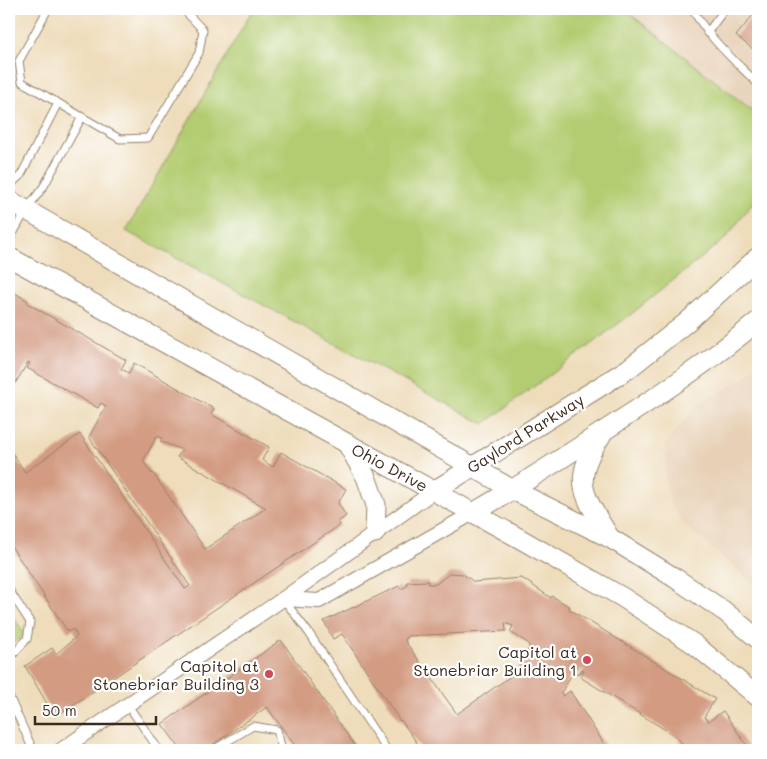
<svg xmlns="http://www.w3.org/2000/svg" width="767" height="759" font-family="Mali,sans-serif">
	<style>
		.built { fill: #e7d0b5 }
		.green { fill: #b3cc71; stroke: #777b48 }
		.building { fill: #d39b82; fill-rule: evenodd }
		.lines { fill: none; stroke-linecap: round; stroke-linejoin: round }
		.lane-casing { stroke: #94836c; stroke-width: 9 }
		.street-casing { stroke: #94836c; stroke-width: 16 }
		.secondary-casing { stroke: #94836c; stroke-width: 21 }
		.lane { stroke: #fff; stroke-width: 7 }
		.street { stroke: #fff; stroke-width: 14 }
		.secondary { stroke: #fff; stroke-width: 19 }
		.poi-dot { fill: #d1495b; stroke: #fff; stroke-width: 2 }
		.labels { text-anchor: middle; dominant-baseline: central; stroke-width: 4.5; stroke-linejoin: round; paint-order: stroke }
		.street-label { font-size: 16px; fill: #3b2a1e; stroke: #fff }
		.poi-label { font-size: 16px; fill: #3b2a1e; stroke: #fff; text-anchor: end }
	</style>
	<rect width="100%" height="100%" fill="#fff"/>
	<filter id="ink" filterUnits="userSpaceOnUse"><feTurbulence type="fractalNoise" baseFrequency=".02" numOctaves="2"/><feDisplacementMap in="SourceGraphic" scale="10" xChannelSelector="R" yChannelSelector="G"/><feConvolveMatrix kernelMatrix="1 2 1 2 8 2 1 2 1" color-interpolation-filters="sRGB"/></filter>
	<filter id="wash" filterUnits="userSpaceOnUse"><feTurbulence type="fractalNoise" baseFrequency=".0096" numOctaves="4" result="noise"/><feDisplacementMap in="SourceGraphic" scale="20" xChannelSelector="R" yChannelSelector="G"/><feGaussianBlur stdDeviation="1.12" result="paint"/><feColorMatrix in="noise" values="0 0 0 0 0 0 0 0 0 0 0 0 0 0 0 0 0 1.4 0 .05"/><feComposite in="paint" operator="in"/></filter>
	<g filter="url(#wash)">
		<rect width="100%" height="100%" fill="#eedcba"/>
		<g class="built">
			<polygon points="624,9 758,9 758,115"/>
			<polygon points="758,365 758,588 685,525 671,505 665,481 666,444 696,406 746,377"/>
		</g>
		<g class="green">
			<polygon points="248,9 624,9 758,115 758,196 726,238 630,315 484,424 126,231 252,11"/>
			<polygon points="9,610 25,635 9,646"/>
		</g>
		<g id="blocks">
			<g class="building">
				<polygon points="758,9 758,53 736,36"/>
				<path d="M9,289L28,301L27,303L126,360L121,369L129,373L134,363L214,409L211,414L269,447L262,460L273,467L281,452L346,489L338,503L346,516L338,522L340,525L55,717L25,666L52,648L56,654L77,636L73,629L68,632L9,543V448L25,472L80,434L185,589L190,586L89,437L106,406L101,403L98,408L27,368L30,363L28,362L9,394ZM157,436L162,438L160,441L182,450L177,457L266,508L205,549L153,473L152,474L143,461Z"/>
				<path d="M450,573L463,574L474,582L522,578L551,598L552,596L570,607L569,609L715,699L704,717L709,721L723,711L750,750H687L677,737L580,677L584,670L582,669L579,673L572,674L561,693L563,696L570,691L608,750H422L401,720L400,721L342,634L333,639L324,621L399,586L401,589L407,586V582L428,581V584H436ZM505,623L513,626L510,632L528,643L530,648L515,673L457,714L405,641L407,636L506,631Z"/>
				<polygon points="281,640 358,750 298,750 267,707 205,750 181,750 162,724"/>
			</g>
		</g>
	</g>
	<g filter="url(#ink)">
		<use href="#blocks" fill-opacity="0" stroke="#94836c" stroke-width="1"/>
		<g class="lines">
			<g class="lane-casing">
				<g id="lane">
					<polyline points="48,9 19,61 22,82 120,139 148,138 199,53 203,30 183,9"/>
					<path d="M692,9C712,42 731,57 758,84"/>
					<polyline points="707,33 725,9"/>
					<polyline points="9,186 21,175 58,103"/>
					<polyline points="9,241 26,210 44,186 82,117"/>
					<polyline points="9,590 30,622 27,639 9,659"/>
					<polyline points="284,600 309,633 387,750"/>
					<polyline points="9,696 33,750"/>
					<polyline points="127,704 159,750"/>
					<polyline points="213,750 253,726 277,730 282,750"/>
				</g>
			</g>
			<g class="street-casing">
				<g id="street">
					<polyline points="283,599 319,601 473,513"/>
					<polyline points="61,750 283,599 434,491"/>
				</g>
			</g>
			<g class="secondary-casing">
				<g id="secondary">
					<polyline points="9,200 513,490 610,538 675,578 724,611 758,639"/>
					<polyline points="9,257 517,537 622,597 694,644 758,697"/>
					<path d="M601,436C570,482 584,495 610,538"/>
					<polyline points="348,445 366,477 376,505 375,533"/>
					<polyline points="434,491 628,369 687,322 758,257"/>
					<path d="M473,513C516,488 558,461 599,434C655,398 708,363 758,321"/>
				</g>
			</g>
			<use href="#lane" class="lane"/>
			<use href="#street" class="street"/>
			<use href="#secondary" class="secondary"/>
		</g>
	</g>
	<g class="poi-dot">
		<circle cx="587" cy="660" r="5"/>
		<circle cx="269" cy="674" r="5"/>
	</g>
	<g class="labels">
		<g class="street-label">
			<text transform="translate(525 433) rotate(-32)">Gaylord Parkway</text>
			<text transform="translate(390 467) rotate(28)">Ohio Drive</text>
		</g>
		<g class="poi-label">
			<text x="577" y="651">Capitol at<tspan x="577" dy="18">Stonebriar Building 1</tspan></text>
			<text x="259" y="665">Capitol at<tspan x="259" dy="18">Stonebriar Building 3</tspan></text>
		</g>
	</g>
	<rect width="767" height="759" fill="none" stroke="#fff" stroke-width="30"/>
	<path d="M35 716v8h121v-8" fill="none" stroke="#3b2a1e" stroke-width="2.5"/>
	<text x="42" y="716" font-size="15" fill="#3b2a1e" stroke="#ffffff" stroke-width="4" paint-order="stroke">50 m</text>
</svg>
